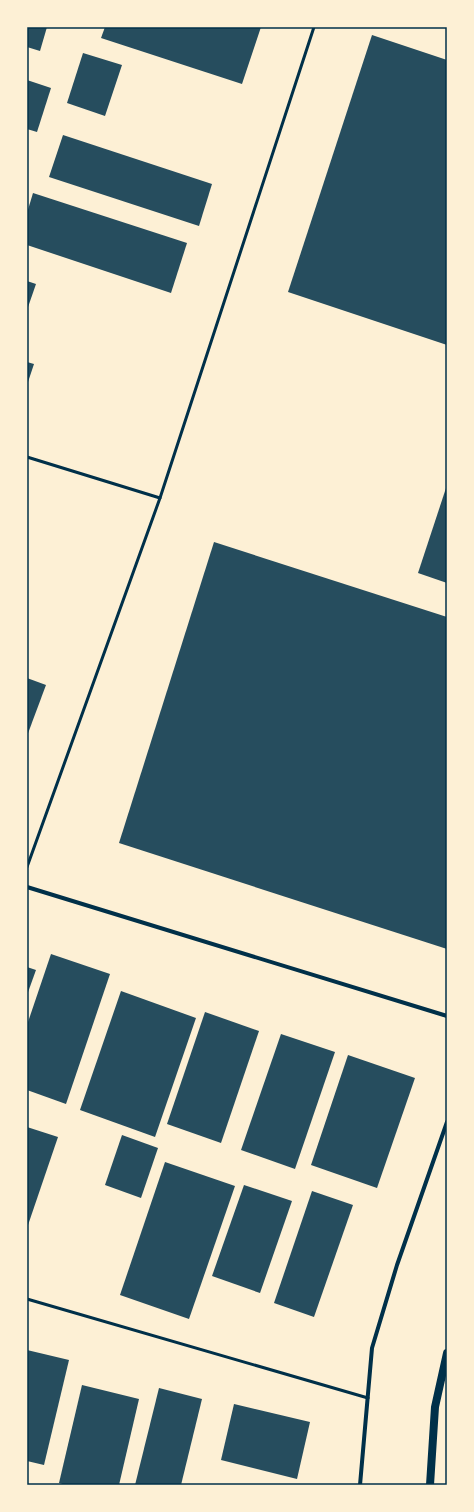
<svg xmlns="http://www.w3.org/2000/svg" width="474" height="1512" font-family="Ubuntu,sans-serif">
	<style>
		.building { fill: #264d5e }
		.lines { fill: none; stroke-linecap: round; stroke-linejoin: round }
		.service { stroke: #003049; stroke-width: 3 }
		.minor { stroke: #003049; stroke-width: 4 }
		.secondary { stroke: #003049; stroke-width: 8 }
		.neatline { fill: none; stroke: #003049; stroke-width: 1.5 }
	</style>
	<rect width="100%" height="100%" fill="#fdf0d5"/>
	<g class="building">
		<polygon points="27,27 47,27 40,51 27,47"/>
		<polygon points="105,27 261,27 242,84 101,38"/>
		<polygon points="372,35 447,60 447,345 288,292"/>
		<polygon points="83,53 122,65 105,116 67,103"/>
		<polygon points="27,80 51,88 37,132 27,129"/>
		<polygon points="63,135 212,184 199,226 49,177"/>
		<polygon points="33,193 187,243 171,293 27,245 27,213"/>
		<polygon points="27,281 36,284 27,310"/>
		<polygon points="27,362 34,364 27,385"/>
		<polygon points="447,485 447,583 418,573"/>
		<polygon points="214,542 447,617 447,949 119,843"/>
		<polygon points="27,678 46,685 27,736"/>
		<polygon points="51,954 110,974 66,1104 27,1090 27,1025"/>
		<polygon points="27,967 36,970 27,995"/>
		<polygon points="121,991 196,1018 155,1137 80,1110"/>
		<polygon points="205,1012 259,1031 221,1143 167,1124"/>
		<polygon points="281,1034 335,1052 295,1169 241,1150"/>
		<polygon points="348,1055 415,1078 377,1188 311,1165"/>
		<polygon points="27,1127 58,1137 27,1228"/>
		<polygon points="122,1135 158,1148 141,1198 105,1185"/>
		<polygon points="165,1162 235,1186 189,1319 120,1295"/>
		<polygon points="244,1185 292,1201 260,1293 212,1276"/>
		<polygon points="312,1191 353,1205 314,1317 274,1303"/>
		<polygon points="27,1350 69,1360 44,1465 27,1461"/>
		<polygon points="82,1385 139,1399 119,1485 66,1485 59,1483"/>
		<polygon points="159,1388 202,1399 181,1485 135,1485"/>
		<polygon points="234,1404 310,1422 297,1479 221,1460"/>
	</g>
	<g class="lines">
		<g class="service">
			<polyline points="27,457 160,498"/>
			<polyline points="27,867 160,498 314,27"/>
			<polyline points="27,1299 368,1398"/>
		</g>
		<g class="minor">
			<polyline points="27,887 447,1016"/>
			<polyline points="360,1485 372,1348 397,1265 447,1122"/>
		</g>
		<polyline class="secondary" points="430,1485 435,1407 447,1353"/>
	</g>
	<rect width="474" height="1512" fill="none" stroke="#fdf0d5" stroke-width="56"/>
	<rect x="28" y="28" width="418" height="1456" class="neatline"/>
</svg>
